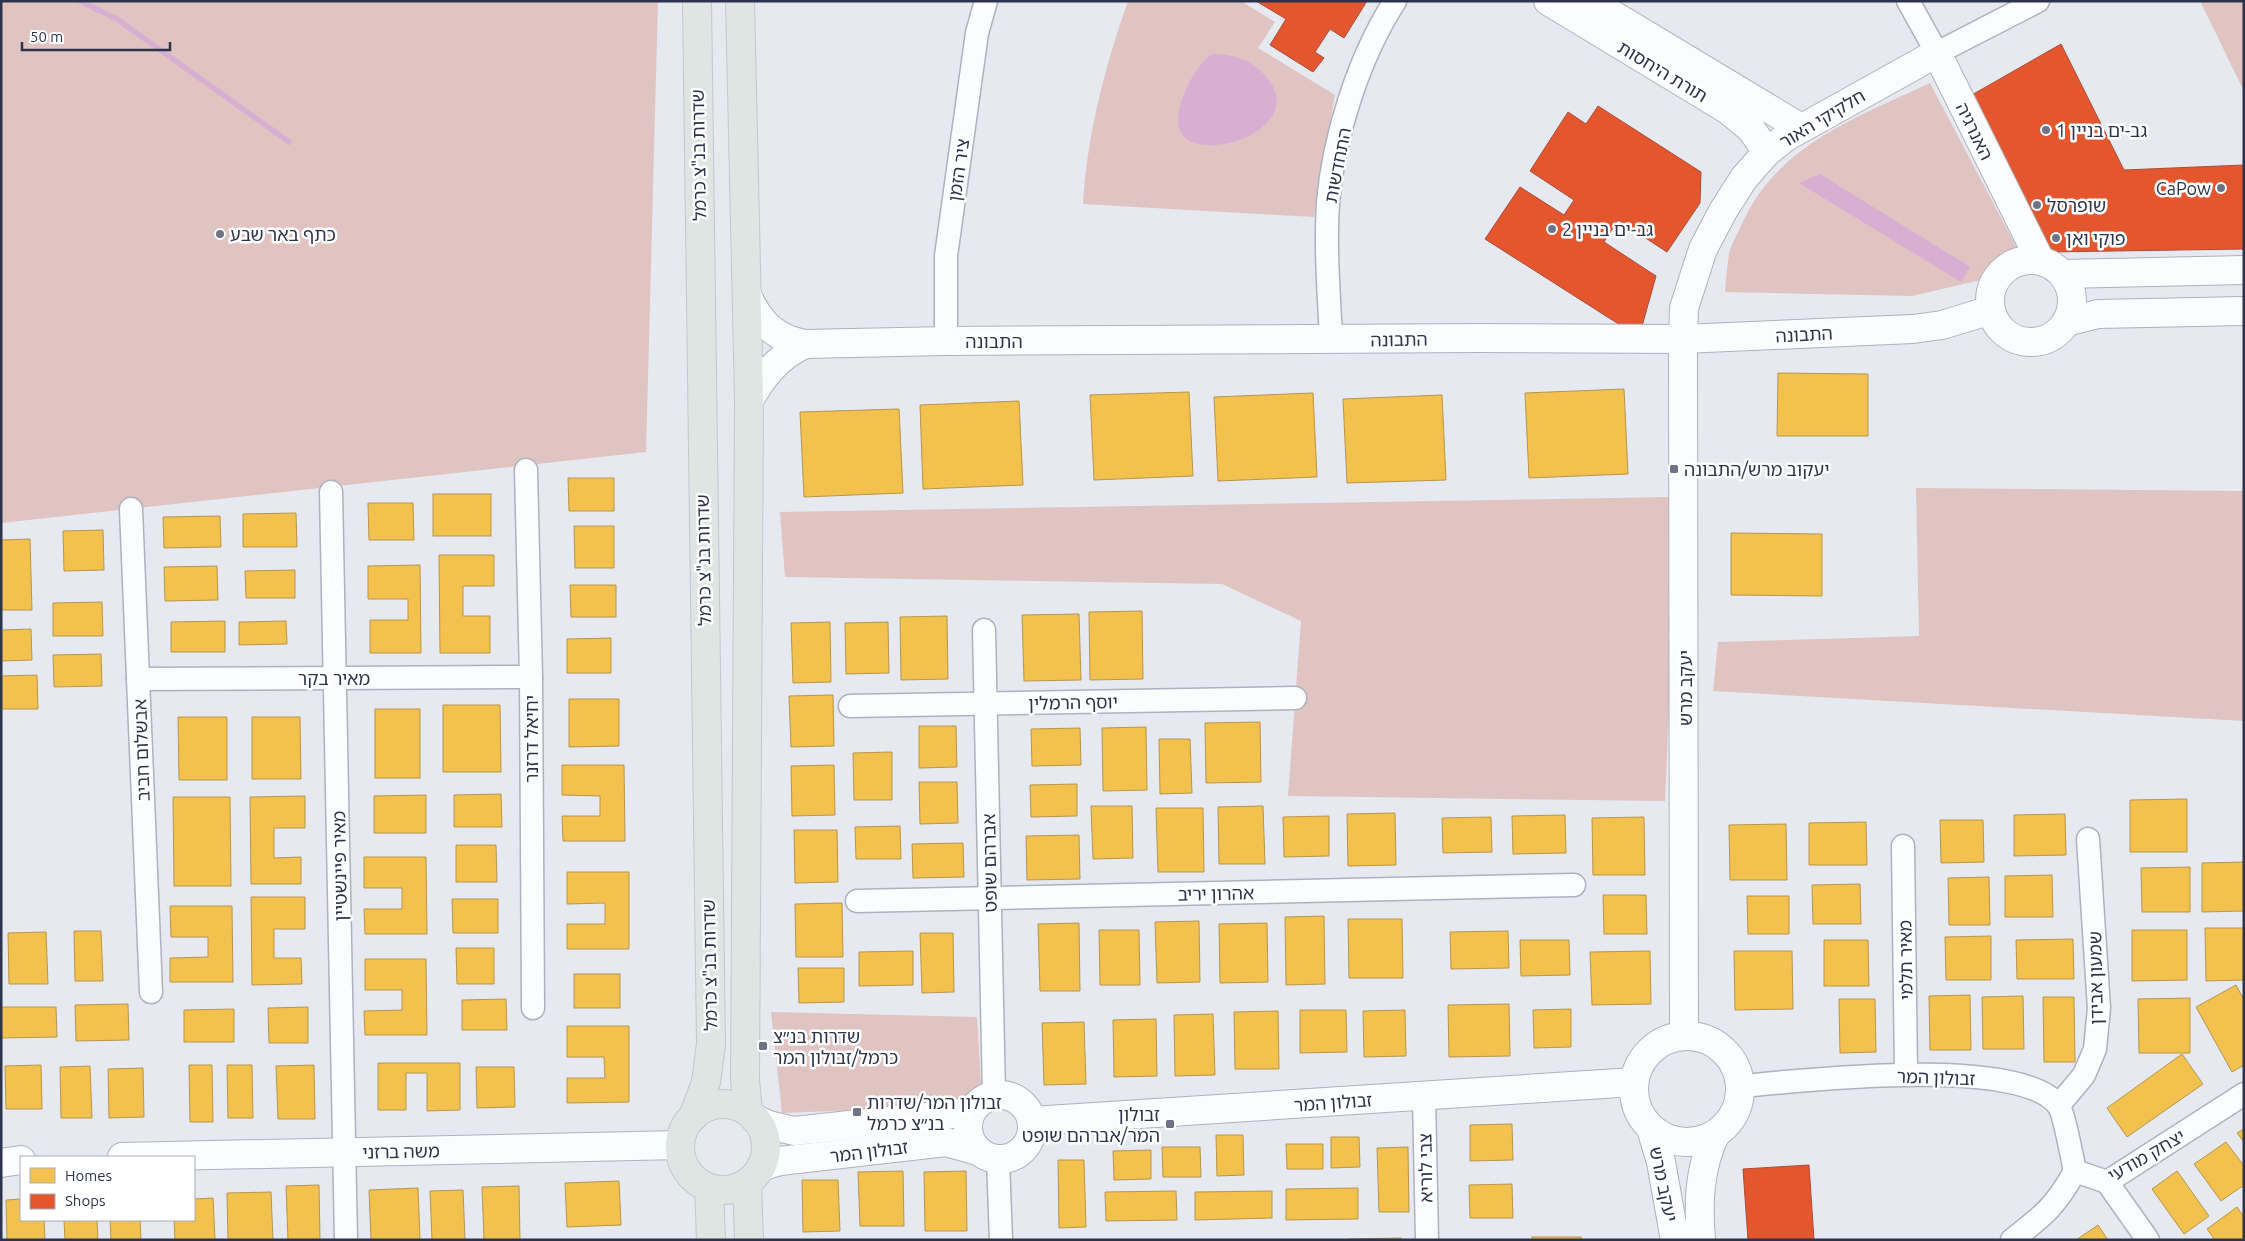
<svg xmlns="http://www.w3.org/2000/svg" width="2245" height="1241" font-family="Ubuntu,'Noto Sans Hebrew',sans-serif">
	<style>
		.green { fill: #e0c4c1 }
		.water { fill: #d9aed3 }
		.homes { fill: #f2c14e; stroke: #b7964d }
		.shops { fill: #e4572e; stroke: #ad4c37 }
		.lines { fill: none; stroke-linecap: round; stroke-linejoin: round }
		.stream { stroke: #d9aed3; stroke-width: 5.5 }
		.street-casing { stroke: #aeb1bf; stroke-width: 25 }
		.secondary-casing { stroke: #aeb1bf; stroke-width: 30 }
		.primary-casing { stroke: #c4c6cf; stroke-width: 30 }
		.street { stroke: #fbfcfd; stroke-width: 22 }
		.secondary { stroke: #fbfcfd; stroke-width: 28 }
		.primary { stroke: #dfe5e2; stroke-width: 28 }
		.poi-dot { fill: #6f7385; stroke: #fff; stroke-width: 2 }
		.labels { text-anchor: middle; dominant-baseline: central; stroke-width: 5; stroke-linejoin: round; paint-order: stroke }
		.street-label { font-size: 18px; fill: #2e334c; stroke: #fff }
		.poi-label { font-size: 18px; fill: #2e334c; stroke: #fff; text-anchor: start }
	</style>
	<rect width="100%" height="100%" fill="#e7e9f0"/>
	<g class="green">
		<polygon points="1,1 658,1 646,452 1,523"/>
		<path d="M1128,1H1241L1275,22L1258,48L1335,95L1314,217L1083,204C1087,135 1105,66 1128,1Z"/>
		<polygon points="2200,1 2244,1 2244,91"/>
		<path d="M1930,83L2018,250L1989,270L1981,280L1912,296L1725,292C1726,279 1727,266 1729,254C1731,244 1737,235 1741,226C1776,145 1856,118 1930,83Z"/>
		<polygon points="1916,488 2244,491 2244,721 1713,691 1718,642 1919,636"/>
		<polygon points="1671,497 1669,706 1665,801 1288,796 1301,621 1222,584 785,577 780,512"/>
		<polygon points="771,1012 977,1017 981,1086 965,1106 782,1113"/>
	</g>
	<g class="water">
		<path d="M1213,54C1232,54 1248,59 1262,72C1314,123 1214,163 1184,137C1166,120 1194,63 1213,54Z"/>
		<polygon points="1820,174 1970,267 1961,282 1799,183"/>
	</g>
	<g class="homes">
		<polygon points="1778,373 1868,374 1868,436 1777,436"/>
		<polygon points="1624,389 1628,474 1529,478 1525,393"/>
		<polygon points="1189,392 1193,476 1094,480 1090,395"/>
		<polygon points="1313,393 1317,477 1218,481 1214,397"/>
		<polygon points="1442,395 1446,480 1347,483 1343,399"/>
		<polygon points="1019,401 1023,485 923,489 920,405"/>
		<polygon points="899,409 903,493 804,497 800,412"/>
		<polygon points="568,478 614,478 614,511 569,511"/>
		<rect x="433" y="494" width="58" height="42"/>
		<polygon points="368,503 413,503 414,540 369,540"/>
		<polygon points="296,513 297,547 243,547 243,514"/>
		<polygon points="220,516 221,547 164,548 163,517"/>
		<polygon points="574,526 614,526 614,568 575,568"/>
		<polygon points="103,530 104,570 64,571 63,531"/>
		<polygon points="1731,533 1822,534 1822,596 1731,595"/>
		<polygon points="30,539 32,610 1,610 1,540"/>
		<polygon points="439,555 494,555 494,586 463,586 463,616 490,616 490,653 440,653"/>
		<polygon points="420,565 421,653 370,653 370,620 408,620 408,599 368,599 368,566"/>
		<polygon points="217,566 218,600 165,601 164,567"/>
		<polygon points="295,570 295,598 246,598 245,571"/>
		<polygon points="570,585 616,585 616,617 571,617"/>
		<polygon points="102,602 103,636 53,636 53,603"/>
		<polygon points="1142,611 1143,679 1090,680 1089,612"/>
		<polygon points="1079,614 1081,680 1024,681 1022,615"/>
		<polygon points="947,616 948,679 901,680 900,617"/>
		<polygon points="225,621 225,652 171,652 171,622"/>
		<polygon points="286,621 287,644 239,645 239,622"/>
		<polygon points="830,622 831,682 793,683 791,623"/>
		<polygon points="888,622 889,673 846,674 845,623"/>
		<polygon points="31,629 32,660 1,661 1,630"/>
		<polygon points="611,638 611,673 567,673 567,639"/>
		<polygon points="101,654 102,686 54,687 53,655"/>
		<polygon points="37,675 38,709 1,709 1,676"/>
		<polygon points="833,695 834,746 791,747 789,696"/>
		<polygon points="569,699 619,699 619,746 569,747"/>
		<polygon points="443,705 500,705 501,772 443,772"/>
		<rect x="375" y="709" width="45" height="69"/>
		<polygon points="178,717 227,717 227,780 179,780"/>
		<polygon points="252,717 300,717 301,779 252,779"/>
		<polygon points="1260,722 1261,782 1206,783 1205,723"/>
		<polygon points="919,726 956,726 957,767 919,768"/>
		<polygon points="1146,727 1147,790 1103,791 1102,728"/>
		<polygon points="1080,728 1081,765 1032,766 1031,729"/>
		<polygon points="1159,739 1190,739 1192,793 1160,794"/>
		<polygon points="892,752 892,800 854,800 853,753"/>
		<polygon points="562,765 624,765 625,841 563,841 562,816 600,816 600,796 562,795"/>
		<polygon points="834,765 835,815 792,816 791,766"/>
		<polygon points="919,782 957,782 958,823 920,824"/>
		<polygon points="1077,784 1077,816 1031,817 1030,785"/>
		<polygon points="501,794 502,827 454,827 454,795"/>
		<polygon points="426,795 426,833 374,833 374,796"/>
		<polygon points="305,796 305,828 274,828 274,858 301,857 301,884 251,884 250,797"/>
		<polygon points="173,797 230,797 231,886 174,886"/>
		<polygon points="2187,799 2187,852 2130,852 2130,800"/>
		<polygon points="1091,806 1132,806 1133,858 1093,859"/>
		<polygon points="1263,806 1265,864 1219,864 1218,807"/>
		<polygon points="1156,808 1203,808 1204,872 1158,872"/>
		<polygon points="1395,813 1396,865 1348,866 1347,814"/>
		<polygon points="2065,814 2066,855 2014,856 2014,815"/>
		<polygon points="1565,815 1566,853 1513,854 1512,816"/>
		<polygon points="1329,816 1329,856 1284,857 1283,817"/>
		<polygon points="1491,817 1492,852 1443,853 1442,818"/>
		<polygon points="1644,817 1645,875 1593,875 1592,818"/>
		<polygon points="1940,820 1983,820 1984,862 1941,863"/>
		<polygon points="1866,822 1867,865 1809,865 1809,823"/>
		<polygon points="1786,824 1787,880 1730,880 1729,825"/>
		<polygon points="900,826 901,859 856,859 855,827"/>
		<polygon points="794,830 837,830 838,882 795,883"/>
		<polygon points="1079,835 1080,879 1027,880 1026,836"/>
		<polygon points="963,843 964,877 913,878 912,844"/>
		<polygon points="456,845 496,845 497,882 456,882"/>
		<polygon points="364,857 426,857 427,934 365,934 364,909 402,909 402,888 364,888"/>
		<polygon points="2244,862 2244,911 2202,912 2202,863"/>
		<polygon points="2190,867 2190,912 2142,912 2141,868"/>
		<polygon points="567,872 629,872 629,949 567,949 567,924 605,924 605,903 567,904"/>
		<polygon points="2052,875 2053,917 2005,917 2005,876"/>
		<polygon points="1989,877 1990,925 1949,925 1948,878"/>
		<polygon points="1860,884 1861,924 1813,924 1812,885"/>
		<polygon points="1603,895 1646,895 1647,934 1604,934"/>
		<polygon points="1747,896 1789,896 1789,934 1748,934"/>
		<polygon points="251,897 305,897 305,929 274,929 274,958 301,958 302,984 252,985"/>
		<polygon points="452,899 498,899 498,933 453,933"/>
		<polygon points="842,903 843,957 796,957 795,904"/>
		<polygon points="170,906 232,906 233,982 170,982 170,958 208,957 208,937 171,937"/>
		<polygon points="1324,916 1325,984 1286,985 1285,917"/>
		<polygon points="1348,919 1402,919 1403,978 1349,978"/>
		<polygon points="1199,921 1200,982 1157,983 1155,922"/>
		<polygon points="1079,923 1080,991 1040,991 1038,924"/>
		<polygon points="1267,923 1268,982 1220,983 1219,924"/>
		<polygon points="2205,928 2244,928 2244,980 2206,981"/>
		<polygon points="1099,930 1139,930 1140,985 1100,985"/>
		<polygon points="2132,930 2187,930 2187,980 2132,981"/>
		<polygon points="74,931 101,931 103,981 75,981"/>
		<polygon points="1508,931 1509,968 1451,969 1450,932"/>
		<polygon points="46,932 48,984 9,984 8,933"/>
		<polygon points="920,933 953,933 954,992 922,993"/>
		<polygon points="1991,936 1991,980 1946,980 1945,937"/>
		<polygon points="2073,939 2074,979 2017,979 2016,940"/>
		<polygon points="1520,940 1569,940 1570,975 1521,976"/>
		<polygon points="1824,940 1868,940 1869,986 1824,986"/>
		<polygon points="456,948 494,948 494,984 457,984"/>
		<polygon points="913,951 913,985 859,986 859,952"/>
		<polygon points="1650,951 1651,1004 1592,1005 1590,952"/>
		<polygon points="1734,951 1792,951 1793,1009 1735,1010"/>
		<polygon points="365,959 426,959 427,1035 365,1035 364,1011 402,1010 402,990 365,990"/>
		<polygon points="798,968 844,968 844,1002 799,1003"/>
		<rect x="574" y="974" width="46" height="34"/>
		<polygon points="2236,985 2244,1000 2244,1065 2232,1072 2196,1007"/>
		<polygon points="1970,995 1971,1050 1930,1050 1929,996"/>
		<polygon points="2023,996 2024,1049 1983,1049 1982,997"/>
		<polygon points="2043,997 2074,997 2075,1062 2044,1062"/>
		<polygon points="2190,998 2190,1053 2139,1053 2138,999"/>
		<polygon points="506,999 507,1030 462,1030 462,1000"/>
		<polygon points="1839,999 1875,999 1876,1052 1840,1053"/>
		<polygon points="128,1004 129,1040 76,1041 75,1005"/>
		<polygon points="1509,1004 1510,1056 1449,1057 1448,1005"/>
		<polygon points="1,1007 56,1007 57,1037 1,1038"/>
		<polygon points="308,1007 308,1043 269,1043 268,1008"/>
		<polygon points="234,1009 234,1042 184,1042 184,1010"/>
		<polygon points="1571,1009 1571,1047 1534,1048 1533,1010"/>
		<polygon points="1300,1010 1346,1010 1347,1052 1300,1053"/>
		<polygon points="1405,1010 1406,1056 1364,1057 1363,1011"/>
		<polygon points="1278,1011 1279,1069 1235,1069 1234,1012"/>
		<polygon points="1213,1014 1215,1075 1175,1076 1174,1015"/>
		<polygon points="1156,1019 1157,1076 1114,1077 1113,1020"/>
		<polygon points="1084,1022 1086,1084 1044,1085 1042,1023"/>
		<polygon points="567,1026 629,1026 629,1102 567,1103 567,1078 605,1078 604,1057 567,1057"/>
		<polygon points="2182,1054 2203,1084 2127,1137 2107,1108"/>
		<polygon points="378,1063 460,1063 460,1110 427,1111 427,1073 406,1073 406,1110 378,1110"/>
		<polygon points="41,1065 42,1109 6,1109 5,1066"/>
		<polygon points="189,1065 212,1065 213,1122 190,1122"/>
		<polygon points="227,1065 252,1065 253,1118 228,1118"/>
		<polygon points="314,1065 315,1119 278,1119 276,1066"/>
		<polygon points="90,1066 92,1118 61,1118 60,1067"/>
		<polygon points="476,1067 514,1067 515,1107 477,1108"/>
		<polygon points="143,1068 144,1117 109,1118 108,1069"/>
		<polygon points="1512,1124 1513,1160 1470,1161 1470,1125"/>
		<polygon points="2244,1129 2244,1142 2237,1133"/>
		<polygon points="1216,1135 1243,1135 1244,1175 1217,1176"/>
		<polygon points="1331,1137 1359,1137 1360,1167 1331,1168"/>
		<polygon points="2226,1142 2244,1166 2244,1185 2221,1201 2194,1164"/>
		<polygon points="1286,1144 1323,1144 1323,1169 1287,1169"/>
		<polygon points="1162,1147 1200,1147 1201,1177 1163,1177"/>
		<polygon points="1408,1147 1409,1212 1379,1212 1377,1148"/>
		<polygon points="1151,1150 1151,1179 1114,1180 1113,1151"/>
		<polygon points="1058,1160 1084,1160 1086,1227 1059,1228"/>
		<polygon points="903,1171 904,1226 860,1226 858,1172"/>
		<polygon points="966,1171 967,1231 925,1231 924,1172"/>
		<polygon points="2177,1171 2209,1216 2184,1234 2152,1189"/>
		<polygon points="802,1180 838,1180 840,1231 803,1232"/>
		<polygon points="619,1181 621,1225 567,1227 565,1183"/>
		<polygon points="1512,1184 1513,1218 1470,1218 1469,1185"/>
		<polygon points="319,1185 320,1240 288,1240 286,1186"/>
		<polygon points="519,1186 520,1240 484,1240 482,1187"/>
		<polygon points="418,1188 420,1240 371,1240 369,1190"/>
		<polygon points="1358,1188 1358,1219 1286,1220 1286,1189"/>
		<polygon points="463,1190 465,1240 432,1240 430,1191"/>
		<polygon points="1176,1191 1177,1220 1106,1221 1105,1192"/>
		<polygon points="1272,1191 1272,1218 1195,1220 1195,1192"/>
		<polygon points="271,1192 273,1240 228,1240 227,1193"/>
		<polygon points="213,1198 215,1240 175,1240 174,1220 194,1220 194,1199"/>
		<polygon points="21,1199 21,1220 44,1220 45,1240 7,1240 6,1200"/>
		<polygon points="2237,1207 2244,1217 2244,1240 2215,1240 2207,1229"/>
		<polygon points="64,1220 97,1220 98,1240 65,1240"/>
		<polygon points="110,1220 140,1220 141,1240 111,1240"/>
		<polygon points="2098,1225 2108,1240 2076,1240"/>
		<rect x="1532" y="1237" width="49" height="3"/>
		<polygon points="1401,1238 1401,1240 1349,1240 1349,1239"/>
	</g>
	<g class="shops">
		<polygon points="1256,1 1367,1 1344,38 1330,29 1315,52 1324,58 1313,72 1270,45 1286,19"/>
		<polygon points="2061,44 2124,170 2244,165 2244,249 2048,252 1970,96"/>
		<polygon points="1598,106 1701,172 1700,203 1667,252 1618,220 1604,242 1656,276 1639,337 1485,239 1520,187 1564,215 1574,200 1530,171 1568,112 1586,124"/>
		<polygon points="1809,1165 1814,1240 1748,1240 1743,1169"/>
	</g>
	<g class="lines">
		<polyline class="stream" points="80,1 117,19 289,142"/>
		<g class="street-casing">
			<g id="street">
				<polyline points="1908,1 1937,53 2038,1"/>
				<path d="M1331,340C1329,294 1325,248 1328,202C1334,135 1359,57 1395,1"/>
				<polyline points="946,341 946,256 977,33 986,1"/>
				<polyline points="526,470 531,677 533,1008"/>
				<polyline points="331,492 346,1240"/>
				<polyline points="131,509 151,992"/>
				<polyline points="984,630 994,1095"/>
				<polyline points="138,679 531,677"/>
				<polyline points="850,706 1295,698"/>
				<polyline points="1903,846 1906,1073"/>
				<polyline points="857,901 1574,885"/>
				<path d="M1741,1086C1801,1081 2019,1055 2058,1105C2064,1112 2072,1158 2075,1171"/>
				<polyline points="1424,1096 1427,1240"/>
				<polyline points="2059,1105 2084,1075 2095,1049 2099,1008 2088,839"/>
				<polyline points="998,1160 1001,1240"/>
				<polyline points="2075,1171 2107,1182 2244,1094"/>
				<polyline points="2107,1182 2148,1240"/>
				<path d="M2012,1240C2043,1216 2056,1206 2075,1171"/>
			</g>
		</g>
		<g class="secondary-casing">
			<g id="secondary">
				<polyline points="1548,1 1728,110 1751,129 1767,152"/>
				<polyline points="1590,1 1801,128"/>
				<circle cx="2031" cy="301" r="41"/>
				<polyline points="2062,274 2244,270"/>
				<path d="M748,297C759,322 776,339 805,344L946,341L1477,338L1683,339L1913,329L1942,325L1991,310"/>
				<polyline points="2066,322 2098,314 2244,311"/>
				<path d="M749,401C763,375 778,357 805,344"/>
				<circle cx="1687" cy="1089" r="53"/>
				<polyline points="1684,1036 1683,339 1684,308 1703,249 1723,211 1744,178 1767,152 1786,137 1937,53 2040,260"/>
				<circle cx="1000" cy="1127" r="32"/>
				<polyline points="755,1119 769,1125 794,1131 971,1112"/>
				<polyline points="1032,1121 1634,1082"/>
				<polyline points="1651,1129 1661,1162 1675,1240"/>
				<polyline points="122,1157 680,1145"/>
				<polyline points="1,1163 21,1160"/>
				<polyline points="761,1167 780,1161 946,1142 978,1151"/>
				<path d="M1701,1240C1698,1203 1699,1169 1715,1135"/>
			</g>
		</g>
		<g class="primary-casing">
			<g id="primary">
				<polyline points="740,1 749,401 745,1080 748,1112"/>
				<circle cx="723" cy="1147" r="43"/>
				<polyline points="693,1117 706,1082 711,1044 697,1"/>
				<polyline points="747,1183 749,1240"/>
				<polyline points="709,1188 711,1240"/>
			</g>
		</g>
		<use href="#street" class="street"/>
		<use href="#secondary" class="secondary"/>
		<use href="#primary" class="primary"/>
	</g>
	<g class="poi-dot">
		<circle cx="2046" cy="130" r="5"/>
		<circle cx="2221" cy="188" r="5"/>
		<circle cx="2037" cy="205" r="5"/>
		<circle cx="1552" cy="229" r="5"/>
		<circle cx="220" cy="234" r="5"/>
		<circle cx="2056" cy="238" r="5"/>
		<rect x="1669" y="464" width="10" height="10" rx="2.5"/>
		<rect x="758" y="1041" width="10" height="10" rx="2.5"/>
		<rect x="852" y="1107" width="10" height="10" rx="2.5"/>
		<rect x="1165" y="1119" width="10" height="10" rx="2.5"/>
	</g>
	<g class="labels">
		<g class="street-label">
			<text transform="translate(1663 71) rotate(31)">תורת היחסות</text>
			<text transform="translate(1822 118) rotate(-31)">חלקיקי האור</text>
			<text transform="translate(1975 131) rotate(64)">האנרגיה</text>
			<text transform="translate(698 155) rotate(-91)">שדרות בנ"צ כרמל</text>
			<text transform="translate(1337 165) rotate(-79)">התחדשות</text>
			<text transform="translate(958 170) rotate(-82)">ציר הזמן</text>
			<text transform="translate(1804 334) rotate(-3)">התבונה</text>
			<text transform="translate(1399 339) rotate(-1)">התבונה</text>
			<text x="994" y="341">התבונה</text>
			<text transform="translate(703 560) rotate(-91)">שדרות בנ"צ כרמל</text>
			<text x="334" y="678">מאיר בקר</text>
			<text transform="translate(1685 688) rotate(-90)">יעקב מרש</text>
			<text transform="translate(1073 702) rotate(-1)">יוסף הרמלין</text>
			<text transform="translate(531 739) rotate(-90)">יחיאל דרזנר</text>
			<text transform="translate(141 750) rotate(-92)">אבשלום חביב</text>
			<text transform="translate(989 863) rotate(-91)">אברהם שופט</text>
			<text transform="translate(339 866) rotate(-91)">מאיר פיינשטיין</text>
			<text transform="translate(1216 893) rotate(-1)">אהרון יריב</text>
			<text transform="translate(1905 960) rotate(-91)">מאיר תלמי</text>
			<text transform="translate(709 965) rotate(-91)">שדרות בנ"צ כרמל</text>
			<text transform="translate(2095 978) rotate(-91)">שמעון אבידן</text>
			<text transform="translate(1936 1077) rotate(2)">זבולון המר</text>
			<text transform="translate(1333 1102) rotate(-4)">זבולון המר</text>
			<text transform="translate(401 1151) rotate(-1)">משה ברזני</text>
			<text transform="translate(869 1151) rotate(-7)">זבולון המר</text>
			<text transform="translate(2146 1155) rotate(-30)">יצחק מודעי</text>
			<text transform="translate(1425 1168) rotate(-91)">צבי לוריא</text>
			<text transform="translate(1664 1184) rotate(78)">יעקב מרש</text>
		</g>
		<g class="poi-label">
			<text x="2056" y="130">גב-ים בניין 1</text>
			<text x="2211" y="188" text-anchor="end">CaPow</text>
			<text x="2047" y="205">שופרסל</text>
			<text x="1562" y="229">גב-ים בניין 2</text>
			<text x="230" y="234">כתף באר שבע</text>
			<text x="2066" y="238">פוקי ואן</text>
			<text x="1684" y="469">יעקוב מרש/התבונה</text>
			<text x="773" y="1036">שדרות בנ״צ<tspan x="773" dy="21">כרמל/זבולון המר</tspan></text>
			<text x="867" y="1102">זבולון המר/שדרות<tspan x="867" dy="21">בנ״צ כרמל</tspan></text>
			<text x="1160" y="1114" text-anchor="end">זבולון<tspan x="1160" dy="21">המר/אברהם שופט</tspan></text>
		</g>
	</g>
	<rect width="2245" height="1241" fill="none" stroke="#2e334c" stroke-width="5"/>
	<rect x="20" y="1156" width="175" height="65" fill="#ffffff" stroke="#abadb7"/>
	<rect x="30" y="1168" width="25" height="15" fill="#f2c14e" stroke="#abadb7"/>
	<text x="65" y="1181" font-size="15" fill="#2e334c">Homes</text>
	<rect x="30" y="1194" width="25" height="15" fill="#e4572e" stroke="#abadb7"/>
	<text x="65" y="1206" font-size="15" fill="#2e334c">Shops</text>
	<path d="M22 42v8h148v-8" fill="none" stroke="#2e334c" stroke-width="2.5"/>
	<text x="30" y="42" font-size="15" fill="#2e334c" stroke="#ffffff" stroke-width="4" paint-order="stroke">50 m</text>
</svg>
